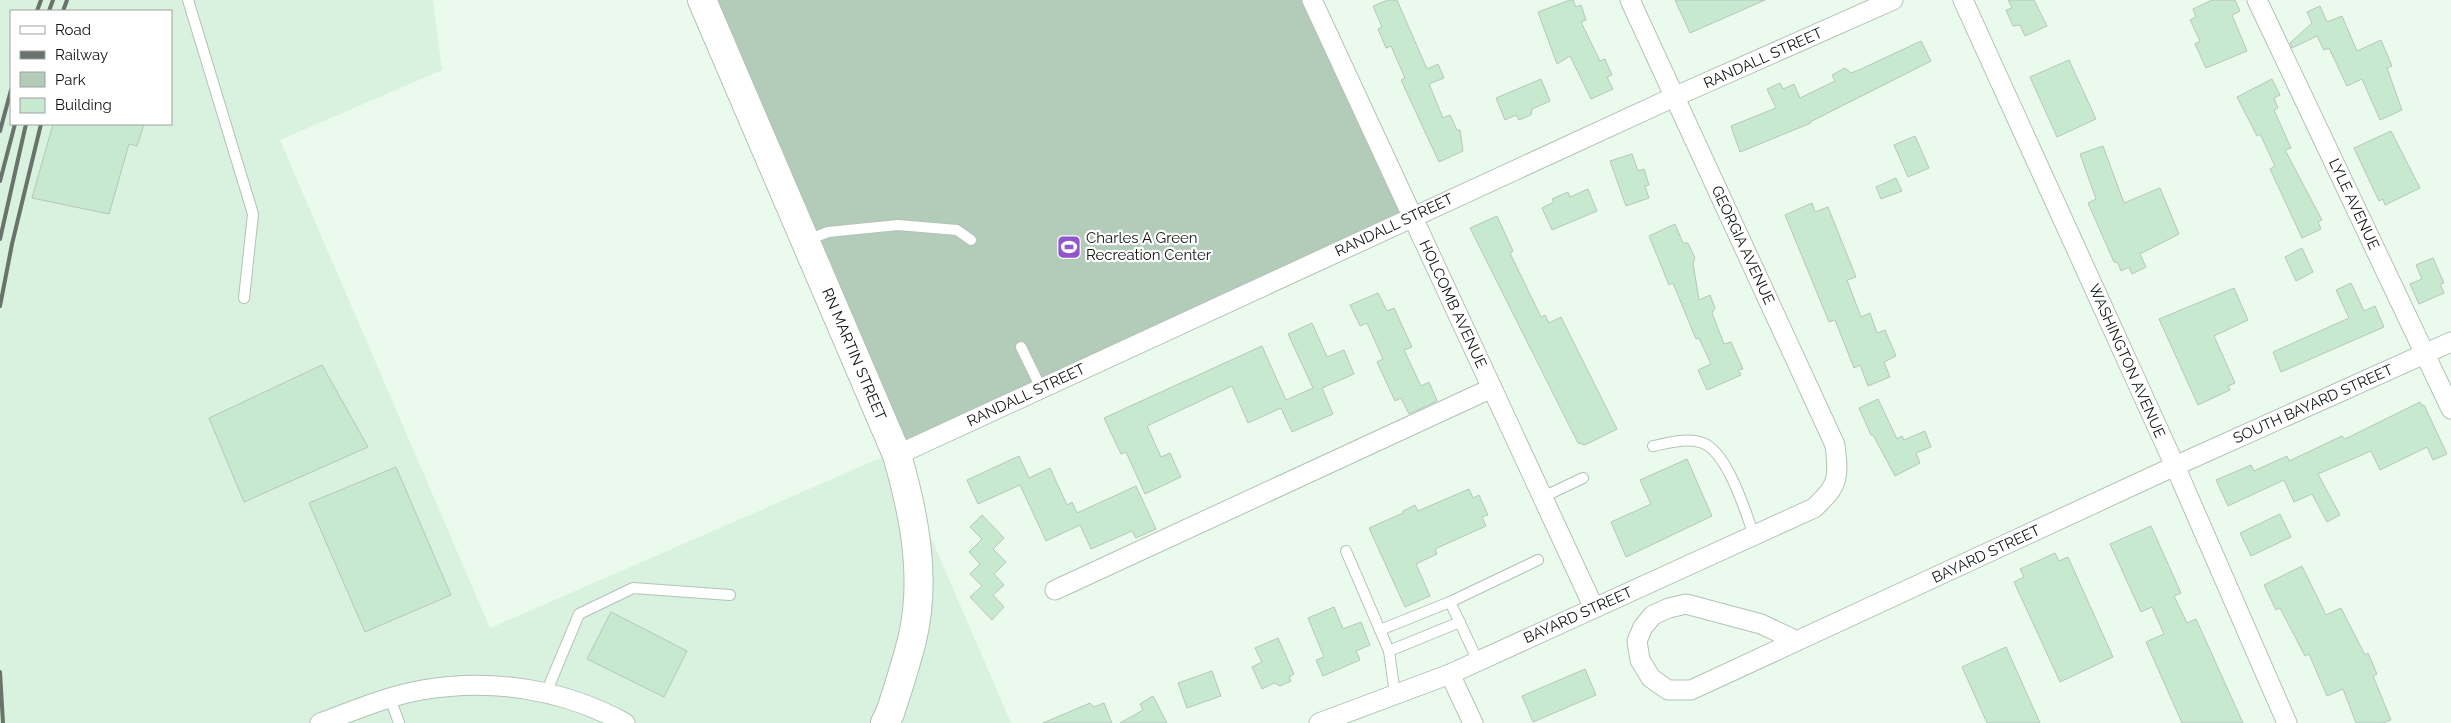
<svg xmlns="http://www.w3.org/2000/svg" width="2451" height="723" font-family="Raleway,sans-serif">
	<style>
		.built { fill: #d9f1df; fill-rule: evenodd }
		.green { fill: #b2ccb9 }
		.building { fill: #c7e9d0; stroke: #b6c7ba }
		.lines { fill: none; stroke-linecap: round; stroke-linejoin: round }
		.lane-casing { stroke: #b2c2b6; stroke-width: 12 }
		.street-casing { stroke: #b2c2b6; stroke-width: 21 }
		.secondary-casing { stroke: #b2c2b6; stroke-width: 30 }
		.lane { stroke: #fff; stroke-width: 10 }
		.street { stroke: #fff; stroke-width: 19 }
		.secondary { stroke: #fff; stroke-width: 28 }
		.rail { stroke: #69736b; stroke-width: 4 }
		.labels { text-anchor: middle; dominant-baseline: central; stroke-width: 4.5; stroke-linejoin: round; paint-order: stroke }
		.street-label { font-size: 15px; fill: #101511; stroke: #fff }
		.poi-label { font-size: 15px; fill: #101511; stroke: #fff; text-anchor: start }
	</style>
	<rect width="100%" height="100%" fill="#eafbee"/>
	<path class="built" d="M0,0H433L442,70L280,140L490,628L894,452L1011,723H0ZM11,11H171V124H11Z"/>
	<polygon class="green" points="696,0 1312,0 1400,214 894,452"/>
	<g class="building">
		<polygon points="1388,0 1397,0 1427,69 1438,64 1444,78 1429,84 1443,118 1450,115 1457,130 1460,130 1463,151 1439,162 1401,80 1405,78 1391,46 1386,48 1378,29 1382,27 1373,6"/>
		<polygon points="1570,0 1573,0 1576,7 1581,5 1586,20 1581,22 1600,61 1605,59 1612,75 1607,77 1613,89 1591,99 1570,56 1557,64 1538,12"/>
		<polygon points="1675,0 1765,0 1690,33"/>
		<polygon points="2008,0 2034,0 2047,26 2025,36 2020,25 2013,26 2006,10 2012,8"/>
		<polygon points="2212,0 2235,0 2240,11 2232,15 2247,51 2206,68 2195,44 2200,41 2190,20 2196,17 2193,9"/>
		<polygon points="2320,6 2327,22 2342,16 2357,51 2381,40 2392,66 2387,68 2402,110 2380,120 2362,79 2347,86 2329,48 2324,50 2317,36 2292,48 2290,43 2312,23 2307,12"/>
		<polygon points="1921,41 1931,61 1810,122 1811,123 1740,152 1731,126 1776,108 1767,89 1780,83 1783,89 1794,84 1800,98 1835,81 1832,75 1845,68 1851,73 1861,69"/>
		<polygon points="2069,60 2096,119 2057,137 2030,77"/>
		<polygon points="1541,79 1550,101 1532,109 1531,115 1519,120 1516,115 1505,120 1496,98"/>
		<polygon points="2272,79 2280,95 2274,98 2278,108 2274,110 2291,148 2285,150 2322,220 2318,222 2321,229 2302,238 2270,169 2275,166 2260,134 2257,136 2237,97"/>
		<polygon points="53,124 144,124 137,146 129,144 109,214 32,198"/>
		<polygon points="2391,131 2420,188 2385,205 2383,199 2379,201 2354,148"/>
		<polygon points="1915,136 1929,168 1908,177 1894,145"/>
		<polygon points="2103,146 2124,203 2160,188 2179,234 2140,254 2146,267 2132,274 2129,267 2121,271 2118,263 2114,262 2088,203 2096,199 2080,154"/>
		<polygon points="1632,154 1638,171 1644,169 1649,185 1645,186 1649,198 1626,206 1610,161"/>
		<polygon points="1896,178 1902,191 1881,199 1876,187"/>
		<polygon points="1588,189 1597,211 1552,230 1542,208 1554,202 1552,199 1568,192 1570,197"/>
		<polygon points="1812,203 1815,212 1828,207 1856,277 1847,280 1861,317 1870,313 1877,333 1885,330 1896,356 1884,362 1890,377 1868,386 1860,365 1854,368 1835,320 1829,322 1785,215"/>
		<polygon points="1497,216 1513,251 1510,253 1541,317 1545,315 1549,323 1561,317 1617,429 1585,445 1578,443 1470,228"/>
		<polygon points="1675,224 1683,243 1688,243 1695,258 1693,263 1699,300 1710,295 1715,308 1712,313 1724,344 1731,342 1743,369 1738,370 1741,375 1707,390 1698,370 1711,364 1699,338 1696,339 1673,283 1669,285 1649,236"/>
		<polygon points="2302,248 2313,272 2296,281 2285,257"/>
		<polygon points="2433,258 2444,283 2440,284 2444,293 2419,304 2410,284 2422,279 2416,265"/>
		<polygon points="2351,283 2364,311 2375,306 2384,327 2281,372 2273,352 2349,318 2336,290"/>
		<polygon points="2234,288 2248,320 2214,336 2235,383 2228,386 2230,390 2198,405 2159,319"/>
		<polygon points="1378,293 1387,311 1394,308 1412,347 1404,350 1421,386 1429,382 1437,401 1409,414 1401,398 1395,401 1377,362 1383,359 1367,323 1360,326 1350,305"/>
		<polygon points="1312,323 1327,357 1344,350 1354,374 1322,388 1333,414 1292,432 1281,408 1248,423 1232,386 1147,426 1161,457 1170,453 1181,477 1145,494 1126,452 1121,454 1104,418 1262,346 1286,400 1313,388 1288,334"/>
		<polygon points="322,365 368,447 244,502 209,418"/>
		<polygon points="1878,399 1897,439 1902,436 1904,440 1925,431 1931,447 1916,453 1920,463 1895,476 1873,435 1871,435 1859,408"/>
		<polygon points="2420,402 2422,406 2424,405 2447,454 2433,460 2427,447 2380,470 2371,451 2318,474 2340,515 2327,522 2312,494 2294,502 2284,480 2228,506 2216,480 2251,465 2254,471 2287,456 2289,461 2342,436 2345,439"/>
		<polygon points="1019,456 1029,478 1050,468 1067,505 1072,502 1077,513 1136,486 1156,529 1136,538 1132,531 1091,549 1080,525 1046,541 1020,485 978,504 967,480"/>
		<polygon points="1687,459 1712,516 1626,557 1611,522 1651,504 1640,480"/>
		<polygon points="396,467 451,595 365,632 309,503"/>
		<polygon points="1469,489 1473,498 1479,495 1488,515 1482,517 1486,526 1435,549 1437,554 1416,564 1430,596 1405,607 1369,528 1403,513 1403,511 1415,505 1418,511"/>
		<polygon points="2280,514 2291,537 2251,556 2240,533"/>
		<polygon points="982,515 1004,538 993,549 1006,562 994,574 1004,585 993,595 1004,607 992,620 970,597 982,586 970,574 980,564 969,552 982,539 970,527"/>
		<polygon points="2151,526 2181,593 2174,596 2187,623 2196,619 2243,723 2182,723 2146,642 2164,634 2152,607 2141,612 2110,544"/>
		<polygon points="2055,553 2059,561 2068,557 2113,657 2060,682 2014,582 2024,577 2020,569"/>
		<polygon points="2302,566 2326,615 2341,608 2365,655 2368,653 2377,674 2373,676 2391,720 2383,723 2356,723 2343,689 2327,696 2309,654 2305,656 2280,608 2276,610 2264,585"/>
		<polygon points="1334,607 1343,629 1361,622 1370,645 1356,651 1360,660 1323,676 1316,660 1324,657 1308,618"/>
		<polygon points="611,612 687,651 664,697 587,659"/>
		<polygon points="1278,638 1294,674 1289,677 1291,681 1280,686 1274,683 1262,689 1252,667 1262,662 1255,648"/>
		<polygon points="2006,647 2040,723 1987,723 1962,667"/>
		<polygon points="1585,669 1596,695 1533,722 1522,696"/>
		<polygon points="1212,671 1221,696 1187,708 1178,683"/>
		<polygon points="1153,696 1167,723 1120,723 1143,710 1140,704"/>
		<polygon points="1090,703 1094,707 1104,703 1112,723 1043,723"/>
	</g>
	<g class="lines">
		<g class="lane-casing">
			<g id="lane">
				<polyline points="188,0 253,214 244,298"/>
				<polyline points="805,241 828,232 898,225 957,230 971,240"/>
				<polyline points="1021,347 1041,388"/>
				<path d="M1653,446C1668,443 1688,437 1703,443C1728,453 1745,511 1754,535"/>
				<polyline points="1543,497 1583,478"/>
				<polyline points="1346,551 1389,651 1395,694"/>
				<polyline points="1450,602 1478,661"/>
				<polyline points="1380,630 1450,602 1538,560"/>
				<polyline points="1389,651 1460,622"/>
				<polyline points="546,693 579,614 633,588 730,595"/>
				<polyline points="390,698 399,723"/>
			</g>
		</g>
		<g class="street-casing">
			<g id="street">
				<polyline points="1312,0 1594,608"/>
				<polyline points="1963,0 2175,466 2287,723"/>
				<polyline points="2257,0 2451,409"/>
				<polyline points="897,455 1674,97 1893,0"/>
				<polyline points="1055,590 1492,388"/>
				<polyline points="1797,641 1761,624 1686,604 1669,608 1653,615 1643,627 1637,641 1640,660 1651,678 1668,690 1691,690 2175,466 2451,342"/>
				<polyline points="1450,674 1473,723"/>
				<path d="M320,723C353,711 387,696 422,690C492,678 563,689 625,723"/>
				<path d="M1319,723L1450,674L1814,508C1839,485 1839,478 1835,445L1630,0"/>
			</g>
		</g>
		<g class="secondary-casing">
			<path id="secondary" d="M702,0L897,455C914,514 927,578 912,640C906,664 898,689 890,713L885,723"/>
		</g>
		<use href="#lane" class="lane"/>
		<use href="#street" class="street"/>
		<use href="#secondary" class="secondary"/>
		<g class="rail">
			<polyline points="37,11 41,0"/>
			<polyline points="49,11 53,0"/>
			<polyline points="63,11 67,0"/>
			<polyline points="0,131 11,90"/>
			<polyline points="0,181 15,124"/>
			<polyline points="0,239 26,124"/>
			<polyline points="0,306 12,244 41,124"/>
			<polyline points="0,672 3,723"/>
		</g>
	</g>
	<defs>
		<g id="stadium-square" transform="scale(1.25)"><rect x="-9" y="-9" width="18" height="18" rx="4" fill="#8f56cd" stroke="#fff"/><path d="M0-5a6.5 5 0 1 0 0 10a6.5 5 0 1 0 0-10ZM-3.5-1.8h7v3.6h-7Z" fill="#fff"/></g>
	</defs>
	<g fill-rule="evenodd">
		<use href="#stadium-square" x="1069" y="247"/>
	</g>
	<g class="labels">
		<g class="street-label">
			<text transform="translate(1763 58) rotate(-24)">RANDALL STREET</text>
			<text transform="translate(2354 204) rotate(65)">LYLE AVENUE</text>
			<text transform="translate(1394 225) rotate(-25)">RANDALL STREET</text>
			<text transform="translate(1743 245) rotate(65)">GEORGIA AVENUE</text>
			<text transform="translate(1453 304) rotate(65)">HOLCOMB AVENUE</text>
			<text transform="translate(854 354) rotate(67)">RN MARTIN STREET</text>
			<text transform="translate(2127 361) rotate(66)">WASHINGTON AVENUE</text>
			<text transform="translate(1026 395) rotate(-25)">RANDALL STREET</text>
			<text transform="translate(2313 404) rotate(-24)">SOUTH BAYARD STREET</text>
			<text transform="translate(1986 554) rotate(-25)">BAYARD STREET</text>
			<text transform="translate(1578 615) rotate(-24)">BAYARD STREET</text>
		</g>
		<g class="poi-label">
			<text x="1086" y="238">Charles A Green<tspan x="1086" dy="17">Recreation Center</tspan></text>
		</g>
	</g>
	<rect x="10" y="10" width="162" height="115" fill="#ffffff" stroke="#9fa1a0"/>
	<rect x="20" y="26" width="25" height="8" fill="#ffffff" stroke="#9fa1a0"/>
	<text x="55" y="35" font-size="15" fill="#101511">Road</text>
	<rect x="20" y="51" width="25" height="8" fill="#69736b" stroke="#9fa1a0"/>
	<text x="55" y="60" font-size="15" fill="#101511">Railway</text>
	<rect x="20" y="72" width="25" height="15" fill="#b2ccb9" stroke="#9fa1a0"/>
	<text x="55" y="85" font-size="15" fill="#101511">Park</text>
	<rect x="20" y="98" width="25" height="15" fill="#c7e9d0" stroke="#9fa1a0"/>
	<text x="55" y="110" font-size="15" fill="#101511">Building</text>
</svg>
